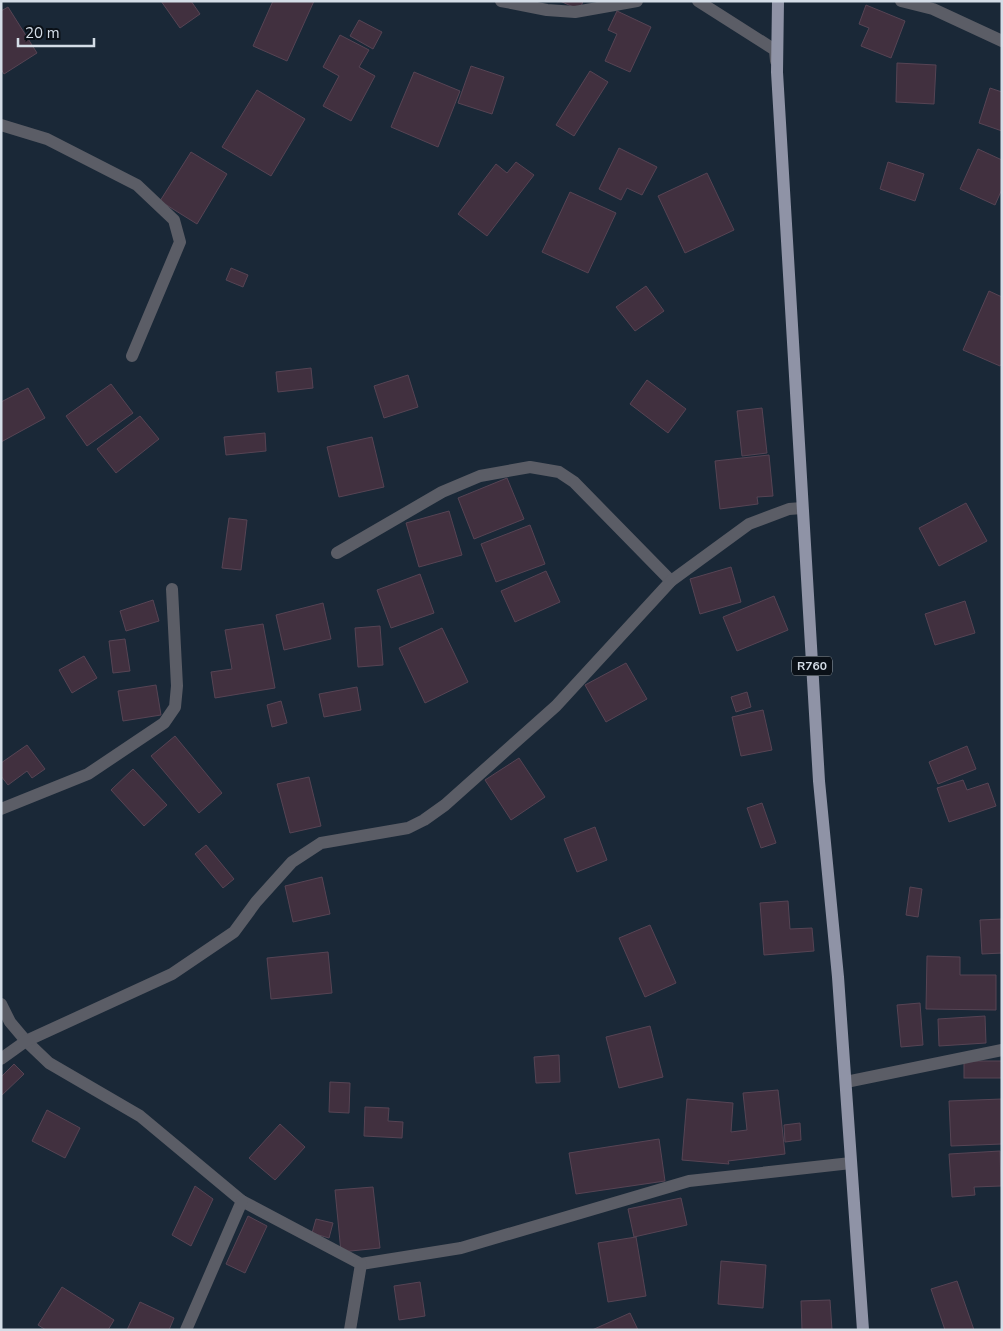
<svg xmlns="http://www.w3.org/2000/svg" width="1003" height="1331" font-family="'Nunito Sans',sans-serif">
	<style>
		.building { fill: #41303f; stroke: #564454 }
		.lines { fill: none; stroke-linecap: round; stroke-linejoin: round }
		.street { stroke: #5b5d66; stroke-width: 12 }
		.primary { stroke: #8f93a6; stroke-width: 12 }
		.labels { text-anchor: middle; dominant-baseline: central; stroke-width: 5; stroke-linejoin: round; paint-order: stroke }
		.shield { fill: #0a1017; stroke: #97a0a9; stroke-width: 1 }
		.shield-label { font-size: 12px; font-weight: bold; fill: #d4dde7 }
	</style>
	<rect width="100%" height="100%" fill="#1a2837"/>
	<g class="building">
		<polygon points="161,1 191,1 200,14 180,28"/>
		<polygon points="273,1 314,1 287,61 253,46"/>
		<polygon points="560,1 583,1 580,10"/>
		<polygon points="866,5 905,21 891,58 861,46 869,28 859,24"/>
		<polygon points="8,7 37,53 4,74 1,69 1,11"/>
		<polygon points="617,11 651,27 630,72 605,61 617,34 608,30"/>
		<polygon points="359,20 382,32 373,49 350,36"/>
		<polygon points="340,35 369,50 359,67 375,76 351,121 323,106 339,76 323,67"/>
		<polygon points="897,63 936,65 934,104 896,102"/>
		<polygon points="471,66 504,77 492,114 458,103"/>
		<polygon points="590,71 608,82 574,136 556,125"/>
		<polygon points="414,72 460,91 438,147 391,127"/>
		<polygon points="990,88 1002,92 1002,131 979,123"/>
		<polygon points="257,90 305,119 271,176 222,147"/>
		<polygon points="619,148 657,167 642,195 627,188 621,200 599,189"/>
		<polygon points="978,149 1002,160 1002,189 995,205 960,189"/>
		<polygon points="191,152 227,174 197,224 160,201"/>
		<polygon points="516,162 534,175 487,236 458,214 496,164 507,173"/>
		<polygon points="888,162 924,174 915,201 880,189"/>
		<polygon points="707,173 734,230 685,253 658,196"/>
		<polygon points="570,192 616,213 588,273 542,252"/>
		<polygon points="231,268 248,275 243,287 226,280"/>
		<polygon points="646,286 664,311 635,331 616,307"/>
		<polygon points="989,291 1002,297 1002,363 1000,366 963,350"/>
		<polygon points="311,368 313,388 278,392 276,372"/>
		<polygon points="408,375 418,407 384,418 374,386"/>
		<polygon points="647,380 686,409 668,433 630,404"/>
		<polygon points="111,384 133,413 87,446 66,416"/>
		<polygon points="28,388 45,418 1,442 1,402"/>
		<polygon points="762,408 767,453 742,456 737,411"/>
		<polygon points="140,416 159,439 116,473 97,449"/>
		<polygon points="265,433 266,451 226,455 224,437"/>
		<polygon points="372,437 384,487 339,497 327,447"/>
		<polygon points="769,455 773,496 757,497 758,504 720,509 715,461"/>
		<polygon points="507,478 524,519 474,539 458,498"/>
		<polygon points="966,503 987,541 939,566 919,528"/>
		<polygon points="449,511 462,555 419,567 406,523"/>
		<polygon points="229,518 247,520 241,570 222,568"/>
		<polygon points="530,525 545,564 496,582 481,544"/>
		<polygon points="731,567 741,602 700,614 690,579"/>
		<polygon points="546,571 560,602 515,622 501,591"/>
		<polygon points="420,574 434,613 391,628 377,590"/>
		<polygon points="774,596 788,630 737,651 723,617"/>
		<polygon points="153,600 159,621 126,631 120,611"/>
		<polygon points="965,601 975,633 935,645 925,614"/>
		<polygon points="323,603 331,639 284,650 276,615"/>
		<polygon points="263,624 275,688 215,698 211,672 232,669 225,630"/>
		<polygon points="380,626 383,665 358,667 355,628"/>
		<polygon points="442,628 468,682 425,703 399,648"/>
		<polygon points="125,639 130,671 113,673 109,641"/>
		<polygon points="84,656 97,678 72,693 59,670"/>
		<polygon points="626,663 647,699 606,722 585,685"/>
		<polygon points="156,685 161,715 123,721 118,691"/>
		<polygon points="357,687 361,710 324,717 319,694"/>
		<polygon points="747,692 751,707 736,712 731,697"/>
		<polygon points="281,701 287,723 272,727 267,705"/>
		<polygon points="763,710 772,750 741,756 732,717"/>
		<polygon points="175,736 222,793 199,813 151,756"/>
		<polygon points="27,745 45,769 32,778 27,771 8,785 1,776 1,763"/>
		<polygon points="967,746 976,769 938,784 929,762"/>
		<polygon points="519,758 545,797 511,820 485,780"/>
		<polygon points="133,769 167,805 144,826 111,790"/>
		<polygon points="309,777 321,826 290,833 277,784"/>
		<polygon points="963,780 967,790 988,783 996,806 949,822 937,788"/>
		<polygon points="762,803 776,843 761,848 747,808"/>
		<polygon points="595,827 607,860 577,872 564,839"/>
		<polygon points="206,845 234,879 223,888 195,854"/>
		<polygon points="322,877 330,914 293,922 285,886"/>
		<polygon points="910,887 922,889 918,917 906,915"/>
		<polygon points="788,901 790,929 812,928 814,951 764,955 760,903"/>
		<polygon points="1002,919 1002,953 982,954 980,920"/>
		<polygon points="650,925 676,983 645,997 619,938"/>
		<polygon points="328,952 332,993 271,999 267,958"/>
		<polygon points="927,956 960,957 960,975 996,975 996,1010 926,1009"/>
		<polygon points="920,1003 923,1045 901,1047 897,1005"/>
		<polygon points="985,1016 986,1043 939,1046 938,1019"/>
		<polygon points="650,1026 663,1077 619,1088 606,1037"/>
		<polygon points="559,1055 560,1082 536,1083 534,1057"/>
		<rect x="964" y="1061" width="38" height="17"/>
		<polygon points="14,1064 24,1074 1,1096 1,1077"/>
		<polygon points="330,1082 350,1083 349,1113 329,1112"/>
		<polygon points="778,1090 785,1154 728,1161 729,1164 682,1160 687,1099 733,1103 731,1132 747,1130 743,1093"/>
		<polygon points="1002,1099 1002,1144 951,1146 949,1101"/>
		<polygon points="365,1107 389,1108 388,1121 403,1122 402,1138 364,1136"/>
		<polygon points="47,1110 80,1128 65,1158 32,1141"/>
		<polygon points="800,1123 801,1140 785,1142 784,1125"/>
		<polygon points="280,1124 305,1147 275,1180 249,1158"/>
		<polygon points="659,1139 665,1181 576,1194 569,1153"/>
		<polygon points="1000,1151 1001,1186 974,1187 975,1195 952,1197 949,1154"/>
		<polygon points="195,1186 213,1199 191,1246 172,1235"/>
		<polygon points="373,1187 380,1248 341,1252 335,1190"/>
		<polygon points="681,1198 687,1225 634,1237 628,1209"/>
		<polygon points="248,1216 267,1226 245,1273 226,1264"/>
		<polygon points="316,1219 333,1223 329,1238 312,1233"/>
		<polygon points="636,1237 646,1296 608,1302 598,1243"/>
		<polygon points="721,1261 766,1265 763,1308 718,1304"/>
		<polygon points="957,1281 974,1330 945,1330 931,1289"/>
		<polygon points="420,1282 425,1316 399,1320 394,1286"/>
		<polygon points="62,1287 114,1320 108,1330 46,1330 38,1325"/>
		<polygon points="830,1300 832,1330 802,1330 801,1301"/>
		<polygon points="140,1302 174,1318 169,1330 127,1330"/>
		<polygon points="630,1313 638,1330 592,1330"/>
	</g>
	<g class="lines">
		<g class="street">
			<polyline points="501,1 547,10 575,12 637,1"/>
			<polyline points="698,1 775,50 776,61"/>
			<polyline points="901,1 933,9 1002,41"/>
			<polyline points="1,125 47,139 137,185 174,220 180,242 132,356"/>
			<polyline points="337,553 442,492 480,476 530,467 559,472 574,482 671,581"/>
			<polyline points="1,809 88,774 164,723 175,707 177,686 172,589"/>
			<polyline points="1,1004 10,1022 26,1041 49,1063 140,1116 242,1201 361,1264 461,1248 689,1181 851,1163"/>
			<polyline points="1,1059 26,1041 172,974 234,932 256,902 292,862 321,843 408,828 424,820 445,805 556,706 671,581 749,524 789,509 802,508"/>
			<polyline points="846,1082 1002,1050"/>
			<polyline points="186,1330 242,1201"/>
			<polyline points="350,1330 361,1264"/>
		</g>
		<polyline class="primary" points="778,1 777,72 819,781 838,977 863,1330"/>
	</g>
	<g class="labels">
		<rect class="shield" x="792" y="656.5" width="40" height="19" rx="4"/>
		<g class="shield-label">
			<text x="812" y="666">R760</text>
		</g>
	</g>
	<rect width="1003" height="1331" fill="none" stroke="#d4dde7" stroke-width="5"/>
	<path d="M18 38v8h76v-8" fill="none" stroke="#d4dde7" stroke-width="2.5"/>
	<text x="25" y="38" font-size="15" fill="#d4dde7" stroke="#0a1017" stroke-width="4" paint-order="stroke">20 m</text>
</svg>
